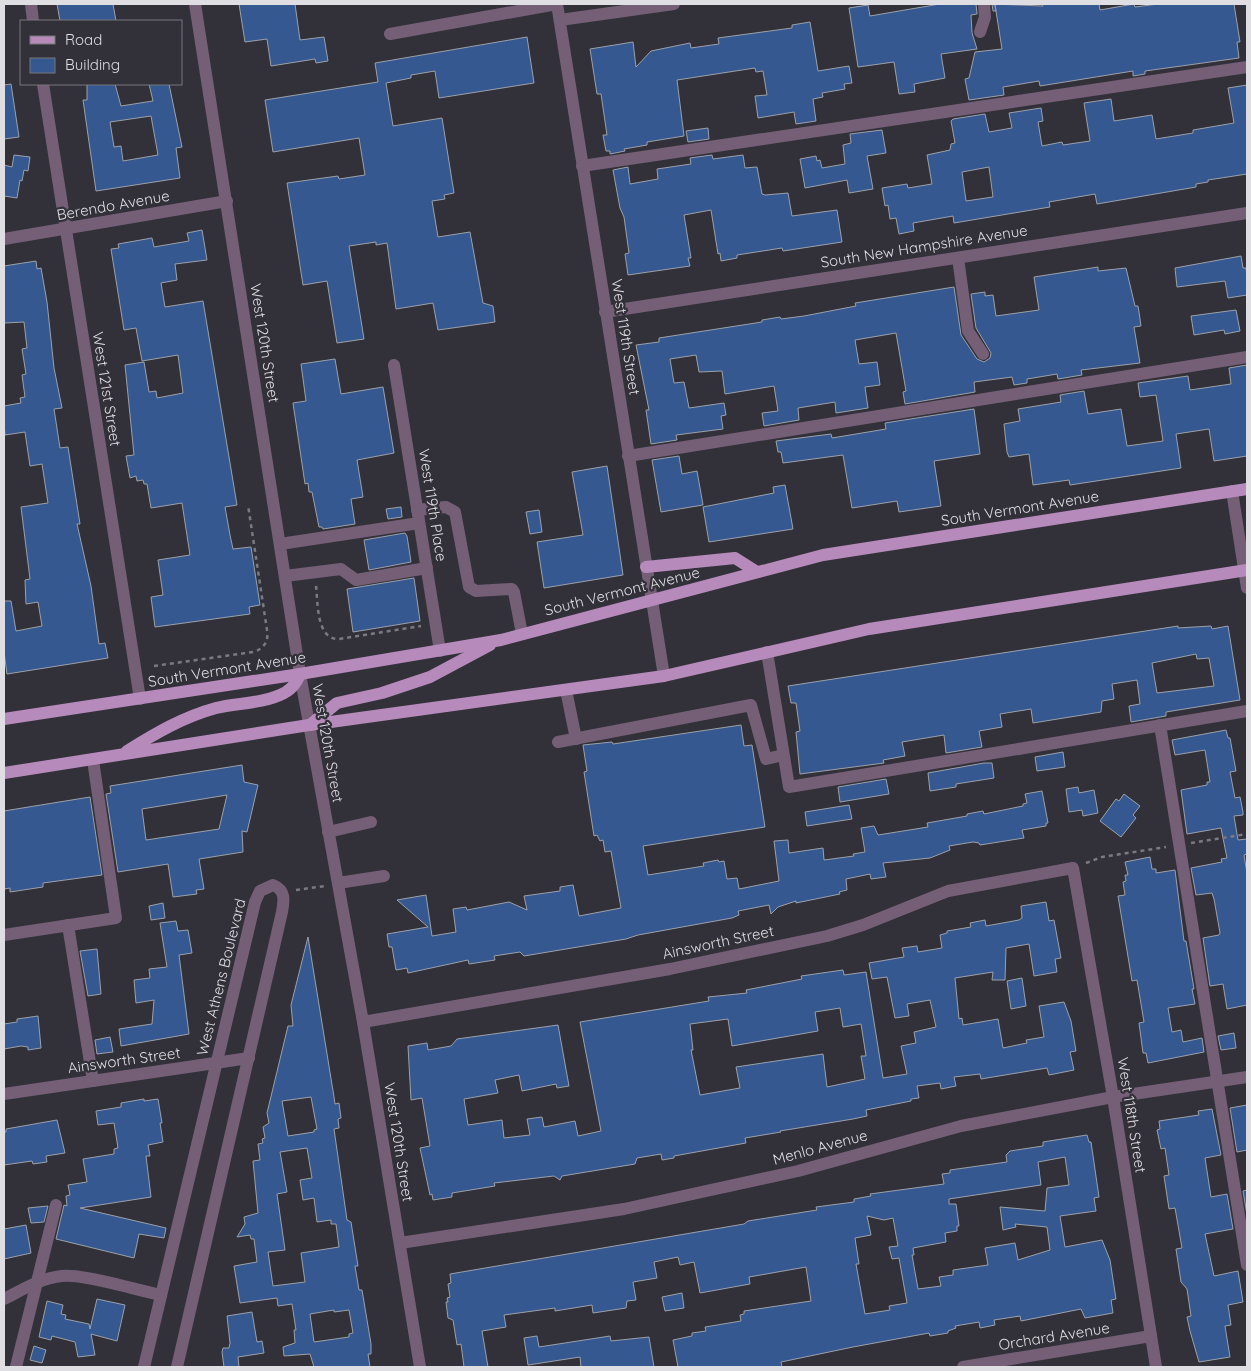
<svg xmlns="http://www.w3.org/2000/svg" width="1251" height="1371" font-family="Quicksand,sans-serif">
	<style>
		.building { fill: #365890; stroke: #9ba1aa; fill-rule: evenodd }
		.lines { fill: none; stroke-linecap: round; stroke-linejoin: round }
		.path { stroke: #7b7a80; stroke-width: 2.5; stroke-dasharray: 4 4; stroke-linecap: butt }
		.minor { stroke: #755f77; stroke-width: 12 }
		.major { stroke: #b68bbb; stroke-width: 12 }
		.labels { text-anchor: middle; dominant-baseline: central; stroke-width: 4.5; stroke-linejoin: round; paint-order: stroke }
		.street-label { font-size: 15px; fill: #dfdee3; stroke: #323139 }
	</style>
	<rect width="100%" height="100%" fill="#323139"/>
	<g class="building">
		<polygon points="57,4 113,4 116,21 60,21"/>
		<polygon points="239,4 295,4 300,40 324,37 328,61 316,63 315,59 271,66 267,39 245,42"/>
		<polygon points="940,4 976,4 977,14 971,15 972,33 977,49 941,54 945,78 914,84 915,92 899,94 894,62 858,67 849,8 868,5 870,16"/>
		<polygon points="992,4 1043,6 1042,4 1099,4 1100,10 1134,4 1135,7 1158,4 1234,4 1240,42 1237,42 1239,58 1145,71 1145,74 1133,76 1133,71 1040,86 1039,81 1003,87 1004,95 969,100 965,79 969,78 975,52 1002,49 995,5 996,11 993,11"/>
		<polygon points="810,22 818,71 849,66 852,83 844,84 845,89 822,93 823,97 813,99 816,121 796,124 794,112 758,118 755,96 767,95 763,71 756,72 755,68 677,80 684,136 647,142 647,145 624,149 625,151 610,154 610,151 606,151 603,135 607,135 601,94 597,94 590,49 633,42 636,67 651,51 690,43 691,48 719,44 718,38 792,28 792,25"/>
		<polygon points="527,37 534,83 439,98 435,71 411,75 411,78 386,83 393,126 442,118 454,193 444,195 445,199 432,201 438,237 470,232 483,303 493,306 495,322 438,330 433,303 396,309 387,243 376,245 376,242 349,246 364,339 337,343 327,281 303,285 287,183 338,176 339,179 365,175 359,138 273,152 265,100 378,82 375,63"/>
		<polygon points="11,84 19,137 4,139 4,85"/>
		<path d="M87,84H115L121,106L153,101L149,84H169L182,147L176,148L180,178L96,191L83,100H87ZM151,116L158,155L123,161L121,146L114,147L110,122Z"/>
		<path d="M1247,85V174L1208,180V182L1196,184V187L1097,204L1095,194L1049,202L1050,207L954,223L953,216L913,223L914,231L899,234L896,218L890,219L888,205L885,206L882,188L907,184L908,188L932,184L927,155L950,150L951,144L955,143L951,121L953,119L985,114L989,132L1012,128L1009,113L1041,108L1043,121L1038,122L1042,146L1062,142L1063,145L1090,141L1084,103L1111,99L1114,121L1152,115L1156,139L1193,133V130L1234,123L1228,88ZM989,167L993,197L966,201L962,172Z"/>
		<polygon points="708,128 709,139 688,142 686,131"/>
		<polygon points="882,130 886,153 867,156 873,189 849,193 847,180 805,188 800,159 816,156 817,161 820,160 822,168 845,164 843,145 851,143 850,134"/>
		<polygon points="14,155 30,157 28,171 24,170 22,181 20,180 17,198 4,196 4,165 12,167"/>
		<polygon points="712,155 713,159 743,155 745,168 757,167 762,194 765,195 788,193 792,216 837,210 842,242 783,251 782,248 737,255 737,258 721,261 720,253 718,254 711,210 684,215 691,258 688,258 690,266 628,275 625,254 629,253 624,217 620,208 613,170 628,167 630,184 658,179 657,169 691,164 690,158"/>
		<polygon points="202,230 207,260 175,264 177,280 161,283 165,307 203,301 237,505 225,507 230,535 233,549 251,547 260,605 249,607 250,614 155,627 151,597 163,595 158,560 190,555 182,503 151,508 147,484 144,484 143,480 137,481 136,476 130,478 126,456 134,455 125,365 144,362 149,392 156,391 157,398 183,393 178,355 142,361 136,328 124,330 111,249 119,248 118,244 152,238 154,247 189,241 187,233"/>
		<polygon points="1241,256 1243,268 1246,268 1247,275 1247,295 1228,298 1225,281 1177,287 1175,268"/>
		<polygon points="36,261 37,269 41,268 47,302 54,368 62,408 54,409 60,448 68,447 80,524 77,524 91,586 99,644 105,643 108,658 7,674 4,652 4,601 11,601 16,631 42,626 38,602 26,604 25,580 30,579 21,507 48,503 42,464 30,466 25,432 5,435 4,424 4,406 21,403 20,398 25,397 22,375 26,374 22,349 27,348 24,322 4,323 4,266"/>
		<polygon points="1098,267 1098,271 1126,268 1135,306 1138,306 1139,312 1141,326 1134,327 1140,363 1081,370 1082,375 1058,379 1057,374 1027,379 1027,383 1014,385 1012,377 974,382 975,392 905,404 903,392 906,391 896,333 855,340 859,364 877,362 880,385 865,387 868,408 836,413 835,402 798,408 799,420 764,426 762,413 778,411 774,386 725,394 722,371 699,372 696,355 670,359 674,383 684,382 689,408 724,403 726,415 721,416 723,429 676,435 677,440 651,444 646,410 649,410 636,345 659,342 659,338 762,322 762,320 780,317 781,319 804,316 856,306 855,303 954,287 961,335 977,359 984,362 990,358 991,353 976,328 971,294 985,292 985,296 993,295 996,316 1039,310 1034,277"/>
		<polygon points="1236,310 1240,331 1225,334 1224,330 1194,335 1191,316"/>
		<polygon points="335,359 341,394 383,387 394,453 357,460 363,497 351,499 355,524 323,529 322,527 319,527 312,492 309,492 308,483 305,484 293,403 306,401 301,364"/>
		<polygon points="1247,365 1247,456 1214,461 1209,429 1176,434 1181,468 1070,485 1069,480 1033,485 1029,454 1009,457 1007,452 1004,424 1020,421 1018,409 1061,402 1060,395 1084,391 1088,414 1121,409 1127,446 1163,441 1156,395 1140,397 1138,383 1188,376 1190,390 1231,384 1229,368"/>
		<polygon points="974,409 980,454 934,461 941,506 899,512 897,501 852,508 843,455 783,463 781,452 778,452 776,441 831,434 832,438 886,429 885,423"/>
		<polygon points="679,456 682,474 697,471 703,505 661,512 652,460"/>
		<polygon points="607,466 623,575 544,588 537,542 583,535 572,472"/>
		<polygon points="785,485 793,529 709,542 703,507 774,493 773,487"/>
		<polygon points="401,507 402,517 388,519 386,509"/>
		<polygon points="539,510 542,532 530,534 526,512"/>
		<polygon points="405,533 407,536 411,562 369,570 364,540"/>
		<polygon points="414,578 420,621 353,632 347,589"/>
		<path d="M1178,626V628L1211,626L1212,629L1228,626L1240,700L1166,712V716L1131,722L1129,706L1140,704L1137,680L1112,684L1114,699L1102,701L1101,712L1033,723L1031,709L1000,714L1002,727L979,731L982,747L946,753L944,735L902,742L905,756L883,760L884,763L800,774L796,732L800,731L796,703H791L788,686ZM1196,654L1197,659L1209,658L1214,686L1157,693L1152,663Z"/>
		<polygon points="741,725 744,746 752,745 765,827 643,846 648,875 704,866 703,863 718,860 719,862 724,861 727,879 737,878 739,889 779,881 774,841 788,840 789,853 823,848 824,860 854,856 853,854 865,852 861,828 874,826 878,835 928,827 927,823 967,816 967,814 983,811 984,814 1023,806 1023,804 1027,803 1025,794 1042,791 1048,823 1046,823 1046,826 1022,830 1024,838 980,845 979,843 973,842 949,846 950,850 930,858 883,863 886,877 871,879 870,874 846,879 847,890 839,892 840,894 796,903 796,901 778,907 771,914 769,905 738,911 739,915 732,918 638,935 626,939 524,956 520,952 494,956 495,960 469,964 468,960 408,973 407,968 396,970 392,947 389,947 387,934 428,927 397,900 426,895 432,936 456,932 453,909 466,907 467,910 509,902 527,910 524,896 560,891 560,887 573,885 579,916 621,908 611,851 605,852 603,840 600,841 597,835 594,836 584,772 587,771 583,745 612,742 613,744"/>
		<polygon points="1226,730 1228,738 1230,738 1236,771 1230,772 1235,798 1240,797 1243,812 1243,815 1234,816 1238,840 1247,839 1247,854 1244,855 1247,873 1247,1005 1227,1009 1223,984 1210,986 1203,938 1219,935 1220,933 1214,899 1212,893 1196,895 1191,868 1222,862 1221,859 1227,858 1221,828 1187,834 1181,790 1207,785 1207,782 1210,782 1205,750 1175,755 1172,740"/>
		<polygon points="1063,752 1065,767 1037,771 1035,757"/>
		<polygon points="984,763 992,763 994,778 956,784 956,787 930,791 928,773"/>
		<path d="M242,765L244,782L258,785L247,832L242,831L243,852L199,859L204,889L196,890L197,894L173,897L168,864L118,872L106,794L111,793L110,786ZM227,795L219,829L146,840L142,809Z"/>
		<polygon points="886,779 889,794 840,802 838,787"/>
		<polygon points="1078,787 1079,793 1094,790 1098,813 1083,816 1082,810 1069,812 1066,789"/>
		<polygon points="1124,794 1140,806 1133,815 1136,818 1121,837 1100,821 1116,799 1119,801"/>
		<polygon points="90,797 102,875 43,883 43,887 10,892 10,888 4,889 4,811"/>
		<polygon points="849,805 852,819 807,826 805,812"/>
		<polygon points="1150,857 1152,869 1156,869 1156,873 1175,870 1184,941 1186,941 1194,989 1192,989 1195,1004 1168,1008 1172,1032 1181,1030 1183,1042 1202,1038 1204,1052 1148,1063 1146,1053 1143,1053 1139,1023 1144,1022 1137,980 1132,981 1118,896 1125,895 1123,882 1126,881 1125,875 1128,875 1125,862"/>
		<path d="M1046,902L1049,921L1054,920L1061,958L1055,959L1057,972L1034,976L1029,944L1006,948L1005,980H992L993,972L955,978L959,1019L962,1018L963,1025L998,1019L1003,1048L1027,1043L1026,1040L1044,1037L1039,1006L1064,1002L1071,1021L1076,1051L1070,1052L1074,1070L1049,1075L1047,1068L981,1079L980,1074L954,1077L956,1086L941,1089L940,1083L917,1086L919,1098L911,1099V1101L866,1110L867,1116L853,1119L780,1131L781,1132L745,1138L746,1143L674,1156V1158L662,1160L661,1154L637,1158L635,1164L562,1176L560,1180L554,1176L494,1183L495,1186L452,1193V1197L433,1200L432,1194L430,1195L420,1148L430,1146L422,1098L411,1100L408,1046L427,1043L428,1050L451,1046L457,1039L558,1025L569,1086L557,1088L556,1084L522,1091L519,1075L495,1080L498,1093L464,1099L468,1125L502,1120L504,1138L530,1135L527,1119L542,1117L544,1127L575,1121L578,1136L601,1131L580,1022L709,1001L708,997L747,993L746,990L802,979L801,976L843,970L844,975L866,972L883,1078L907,1074L901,1046L916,1043L914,1032L936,1027L930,1000L907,1004L909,1016L895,1018L887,977L872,979L869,963L904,957L902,948L917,946L918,952L942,948L940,935L947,933V931L971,927L970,923L985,920L986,926L1019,920L1022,918L1021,906ZM840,1008L843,1027L861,1024L866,1056H861L865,1079L827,1087L823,1054L736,1067L740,1088L700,1095L691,1050H693L690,1024L728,1019L732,1046L818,1031L815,1012Z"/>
		<polygon points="163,903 165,918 151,920 149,906"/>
		<polygon points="176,921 178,931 188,930 192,953 179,955 189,1034 121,1046 119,1029 152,1024 154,1000 136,1003 134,980 150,978 149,969 167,967 160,923"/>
		<path d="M308,937L334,1097L335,1104L339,1103L341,1118L338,1119L339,1128L334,1129L347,1220L351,1222L358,1266H355L359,1290H362L371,1344V1354H368L370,1367H314L310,1354L284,1356L283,1347L295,1343L294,1330H296L292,1304L278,1306L277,1298L240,1303L234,1266L257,1262L254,1239H251L250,1235L237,1237L245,1224L244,1217L258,1213L253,1161L260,1160L258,1144L263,1143L262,1139L265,1138L263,1127L269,1123L267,1113L288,1026H293L291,1005ZM311,1097L317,1129L314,1130V1132L288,1136L282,1101ZM307,1148L312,1178L300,1180L303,1200L314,1198L317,1222L331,1220V1224H336L339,1247L301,1253L305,1282L273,1286L268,1252L285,1250L277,1194L287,1192L280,1152ZM334,1310V1312L349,1310L353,1333L349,1334V1337L314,1342L310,1314Z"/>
		<polygon points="97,949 101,994 88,996 80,951"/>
		<polygon points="1022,978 1026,1006 1011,1009 1007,981"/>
		<polygon points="38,1016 41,1048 28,1050 28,1047 21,1046 4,1049 4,1024 17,1022 17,1019"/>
		<polygon points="1234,1033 1236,1048 1221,1050 1218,1036"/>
		<polygon points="110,1037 113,1052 97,1054 95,1040"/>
		<polygon points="144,1099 144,1101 158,1099 162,1123 160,1123 163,1142 148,1145 150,1156 146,1156 151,1197 80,1208 166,1228 164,1238 139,1234 134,1258 56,1239 64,1205 67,1206 66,1196 70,1195 68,1185 87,1182 83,1159 114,1154 114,1149 118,1148 114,1123 98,1125 96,1111 121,1107 121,1103"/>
		<polygon points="1247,1105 1247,1150 1237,1152 1230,1108"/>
		<polygon points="1212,1109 1221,1155 1205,1158 1211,1197 1227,1194 1233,1229 1205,1234 1214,1276 1238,1271 1243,1302 1228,1305 1231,1325 1225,1326 1230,1357 1199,1362 1190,1331 1187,1317 1191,1316 1187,1289 1181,1282 1176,1249 1182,1248 1175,1208 1169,1209 1164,1176 1169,1175 1165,1148 1161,1149 1157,1130 1160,1129 1159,1121 1199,1115 1198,1111"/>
		<polygon points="57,1120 65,1153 46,1156 47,1162 33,1164 32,1161 4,1165 4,1132 6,1132 6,1129"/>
		<path d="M1087,1135L1089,1142H1091L1099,1197L1094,1198L1096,1211L1060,1216L1065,1247L1102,1240L1110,1260L1116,1299L1111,1300L1113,1313L1085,1318L1081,1309L1021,1321L1020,1316L994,1320L995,1325L980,1328L979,1322L955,1326L956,1328L948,1331V1333L930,1336L929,1333L853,1347L781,1362L782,1367H678L673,1340L692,1336V1333L706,1331L705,1327L741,1321L740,1315L744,1314V1311L811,1301L806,1267L749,1277L750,1284L700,1293L694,1262L680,1265L678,1257L654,1262L657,1278L633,1282L636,1300L627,1301L626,1308L593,1313L592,1305L555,1311V1308L504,1315L506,1327L482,1331L488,1367H464L461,1344L457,1345L453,1320L448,1318L446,1302H448L447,1298L450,1297L448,1284L451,1283L450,1274L744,1224L748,1221L817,1210L816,1207L854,1202V1199L871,1196L870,1194L944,1184L942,1174L950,1173V1170L1007,1162L1006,1155L1010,1151L1043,1146V1142ZM1065,1157L1069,1185L1047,1188L1045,1211L1000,1207L1003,1230L1016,1227L1015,1224L1047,1227L1050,1250L1018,1260L1015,1243L985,1248L988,1265L953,1270V1275L939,1277L941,1286L918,1289L912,1255H914L913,1248L946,1242L945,1233L957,1231V1226H959L956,1204H949V1199L1041,1185L1038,1162ZM867,1216L884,1220L893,1218L898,1246L889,1247L892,1259L899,1258L907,1303L889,1306L890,1310L865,1314L856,1264H859L855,1238L871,1235Z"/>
		<polygon points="1247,1190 1247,1215 1243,1191"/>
		<polygon points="48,1206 44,1222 31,1223 28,1208"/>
		<polygon points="26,1225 31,1253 4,1259 4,1229"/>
		<polygon points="682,1293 684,1308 665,1311 662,1297"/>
		<polygon points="97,1299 125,1305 117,1341 91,1334 95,1355 78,1357 75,1342 52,1336 51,1340 39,1337 47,1301 63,1305 61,1314 66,1315 65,1319 89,1324 90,1329"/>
		<polygon points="252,1312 257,1342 262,1341 264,1353 238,1357 239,1367 224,1367 222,1352 223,1348 229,1348 230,1343 227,1316"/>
		<polygon points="537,1336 539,1347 610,1336 611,1341 649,1337 654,1367 581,1367 580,1357 528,1365 524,1338"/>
		<polygon points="34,1346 46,1350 42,1363 30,1360"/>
	</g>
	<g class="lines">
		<g class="path">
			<path d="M316,586C318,602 316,640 339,639L421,626"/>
			<path d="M154,666L253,652C264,649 269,641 267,630L248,505"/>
			<polyline points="1191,843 1247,834"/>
			<polyline points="1086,863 1102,857 1166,847"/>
			<polyline points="296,890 325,886"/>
		</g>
		<g class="minor">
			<polyline points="31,4 33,21"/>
			<polyline points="195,4 300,674 363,1022 420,1367"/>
			<polyline points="557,4 664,676"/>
			<polyline points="560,20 674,4"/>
			<polyline points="980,32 985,17 984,4"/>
			<polyline points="390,34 557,4"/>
			<polyline points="43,84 140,699"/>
			<polyline points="582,166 1247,67"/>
			<polyline points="4,239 227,201"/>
			<polyline points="958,258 968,331 983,354"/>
			<polyline points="605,312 1247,213"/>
			<polyline points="394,365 440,651"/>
			<polyline points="628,456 1247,357"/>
			<polyline points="1232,491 1247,588"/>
			<polyline points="417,510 446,507 455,512 469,587 476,591 512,589 514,592 522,634"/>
			<polyline points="280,544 419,523"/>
			<polyline points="285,576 341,569 356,580 427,568"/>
			<polyline points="767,652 789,787 1247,711"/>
			<polyline points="566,690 576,739"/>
			<polyline points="1160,725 1247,1265"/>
			<polyline points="558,742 751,705 766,759 783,755"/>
			<polyline points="328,832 371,822"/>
			<polyline points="338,883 384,876"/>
			<polyline points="68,925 93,1081"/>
			<polyline points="4,935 116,918 93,760"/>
			<polyline points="363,1022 670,969 827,936 863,925 948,891 1073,868 1113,1097 1156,1367"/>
			<polyline points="4,1094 249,1058"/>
			<polyline points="400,1243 624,1209 798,1171 961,1126 1113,1097 1247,1077"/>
			<path d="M4,1299C22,1290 41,1278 62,1276C85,1274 136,1290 161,1295"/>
			<polyline points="16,1367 56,1205"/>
			<path d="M144,1367L255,902L260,891L273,885C286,890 284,901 282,912L177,1367"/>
			<polyline points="963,1367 1151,1336"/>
		</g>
		<g class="major">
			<polyline points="646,567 735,558 757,572"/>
			<polyline points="4,719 300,674 501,640 823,555 1247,489"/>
			<polyline points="310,725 337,703 382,693 430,677 490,645"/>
			<path d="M127,751C156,733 183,717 216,708C236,703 260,704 280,695C290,691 296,685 300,674"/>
			<polyline points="4,773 309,725 664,676 869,629 1247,570"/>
		</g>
	</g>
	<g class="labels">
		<g class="street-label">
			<text transform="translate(113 205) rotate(-10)">Berendo Avenue</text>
			<text transform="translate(924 246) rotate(-9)">South New Hampshire Avenue</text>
			<text transform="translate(626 337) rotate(81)">West 119th Street</text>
			<text transform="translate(265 343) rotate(81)">West 120th Street</text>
			<text transform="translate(107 389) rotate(81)">West 121st Street</text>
			<text transform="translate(433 505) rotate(81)">West 119th Place</text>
			<text transform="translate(1020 508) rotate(-9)">South Vermont Avenue</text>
			<text transform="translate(622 591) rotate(-14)">South Vermont Avenue</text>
			<text transform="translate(227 669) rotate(-9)">South Vermont Avenue</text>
			<text transform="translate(328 743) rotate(80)">West 120th Street</text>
			<text transform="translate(718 942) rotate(-12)">Ainsworth Street</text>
			<text transform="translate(221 977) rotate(-76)">West Athens Boulevard</text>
			<text transform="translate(124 1060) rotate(-8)">Ainsworth Street</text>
			<text transform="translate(1132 1115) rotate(81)">West 118th Street</text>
			<text transform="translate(399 1142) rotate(81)">West 120th Street</text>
			<text transform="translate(820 1147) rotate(-15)">Menlo Avenue</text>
			<text transform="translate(1054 1336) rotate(-9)">Orchard Avenue</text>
		</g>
	</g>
	<rect width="1251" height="1371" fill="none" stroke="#dfdee3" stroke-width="10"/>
	<rect x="20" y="20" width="162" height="65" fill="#323139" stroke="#77767d"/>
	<rect x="30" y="36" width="25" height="8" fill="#b68bbb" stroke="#77767d"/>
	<text x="65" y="45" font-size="15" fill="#dfdee3">Road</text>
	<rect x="30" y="58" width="25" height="15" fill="#365890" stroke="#77767d"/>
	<text x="65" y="70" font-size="15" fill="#dfdee3">Building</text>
</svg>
